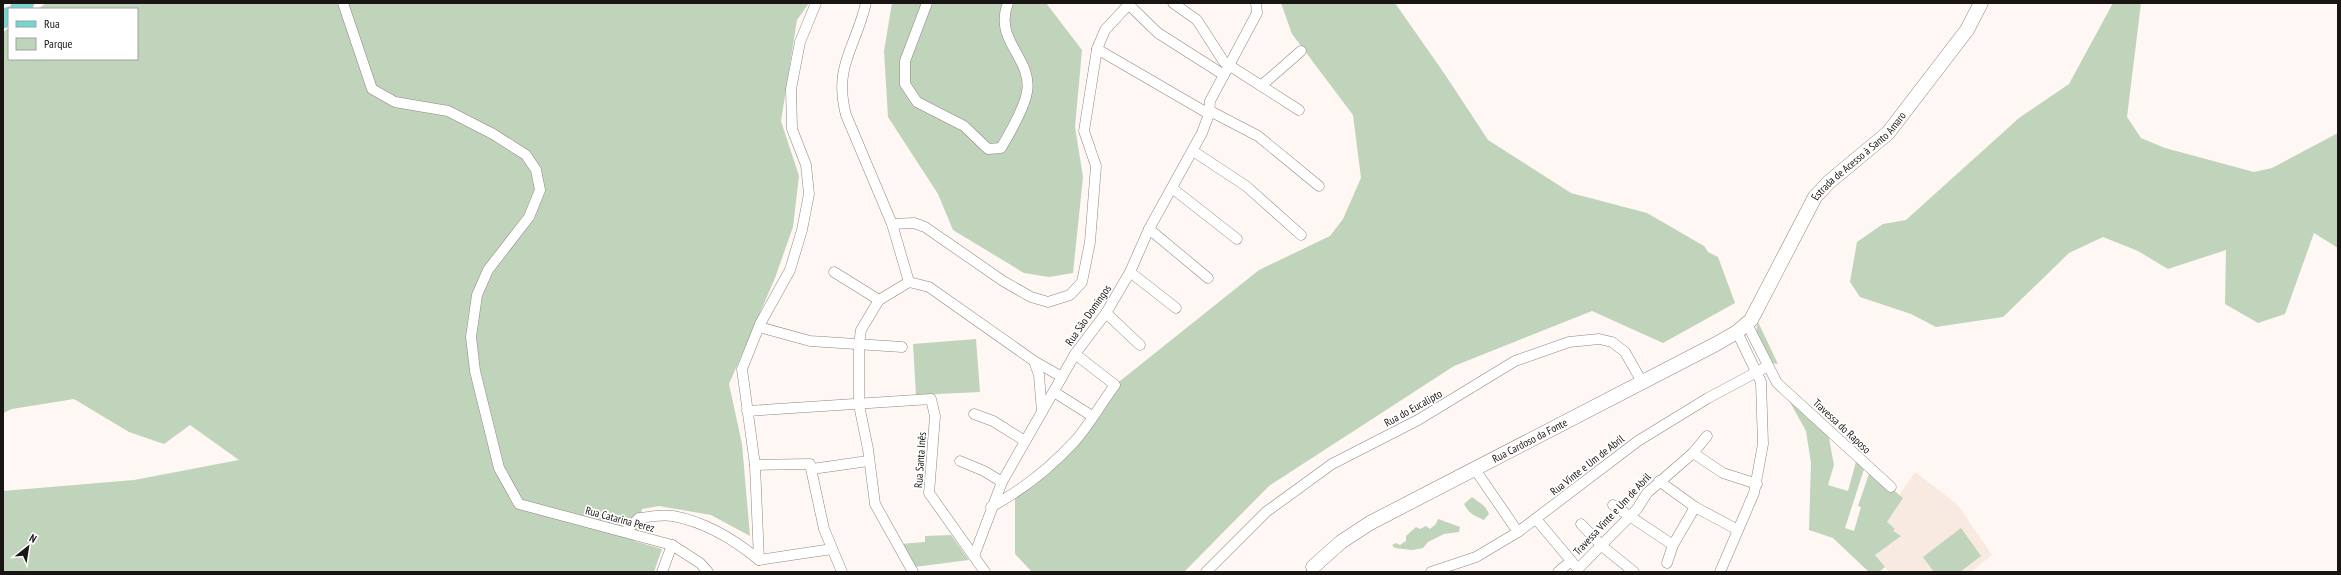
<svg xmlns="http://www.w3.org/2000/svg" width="2341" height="575" font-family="'PT Sans Narrow',sans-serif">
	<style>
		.built { fill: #f8eae1 }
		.green { fill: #bfd4bb }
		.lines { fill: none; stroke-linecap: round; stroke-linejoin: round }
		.street-casing { stroke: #908680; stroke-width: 11 }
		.secondary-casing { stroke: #908680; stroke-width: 15 }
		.primary-casing { stroke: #d6d5d5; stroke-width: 17 }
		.street { stroke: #fff; stroke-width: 10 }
		.secondary { stroke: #fff; stroke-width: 14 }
		.primary { stroke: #74d6d0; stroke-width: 16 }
		.labels { text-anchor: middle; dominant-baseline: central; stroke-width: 3.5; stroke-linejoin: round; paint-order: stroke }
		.street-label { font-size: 11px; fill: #191513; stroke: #fff }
	</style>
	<rect width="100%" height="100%" fill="#fef7f3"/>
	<polygon class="built" points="1915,472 1957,504 1992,555 1971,572 1889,572 1866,544"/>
	<g class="green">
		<polygon points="46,3 809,3 797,20 781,121 799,176 793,227 775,278 729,384 742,444 750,536 711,515 659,506 642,509 634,541 662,549 654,572 3,572 3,491 134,480 239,460 190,425 164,444 129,432 74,399 12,409 3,413 3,32 9,28 9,59 137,59 137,9 38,9"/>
		<polygon points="892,3 1046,3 1082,50 1075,127 1083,177 1073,273 1049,277 1024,273 953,230 938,194 888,117 884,51"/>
		<polygon points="1281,3 1395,3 1446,76 1488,140 1571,193 1647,213 1704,246 1708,252 1718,257 1735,303 1663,343 1592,311 1454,366 1269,486 1184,572 1032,572 1015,554 1015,494 1057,459 1115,385 1259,270 1330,236 1343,219 1361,178 1353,115 1292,34"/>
		<polygon points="2113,3 2141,3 2127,117 2141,138 2165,148 2254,172 2272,168 2338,133 2338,248 2314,233 2285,314 2258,323 2225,304 2226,250 2168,269 2138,251 2103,237 2069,253 2003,317 1936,327 1911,314 1860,297 1850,282 1857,242 1883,224 1906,220 2019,118 2069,84"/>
		<polygon points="1758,322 1778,364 1771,363 1756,332"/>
		<polygon points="976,339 980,392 916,395 913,344"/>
		<polygon points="1786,395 1828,433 1834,465 1828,485 1848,491 1857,458 1865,466 1845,528 1854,531 1861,507 1858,506 1870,471 1903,498 1887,522 1895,529 1893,531 1901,536 1875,555 1885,567 1879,572 1869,572 1833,538 1809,530 1811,463 1806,431"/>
		<path d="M1472,497C1479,503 1485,504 1489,514L1484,520C1475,516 1469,514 1464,504Z"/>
		<polygon points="1438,519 1460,527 1459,532 1444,534 1428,542 1423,548 1412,550 1395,548 1392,545 1396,543 1400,545 1406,541 1406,536 1416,527 1420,529 1426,526 1430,529 1436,524"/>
		<polygon points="1961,528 1981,556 1960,572 1934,572 1923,557"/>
		<polygon points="951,535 969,560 906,568 900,544 925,542 925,536"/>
	</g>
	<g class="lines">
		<g class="street-casing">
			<g id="street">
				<polyline points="343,3 372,89 395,102 448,111 493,134 526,155 536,170 540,190 529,217 488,270 477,295 471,337 475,371 499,468 519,504 672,545 700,563 708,572"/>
				<path d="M866,3C856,47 833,66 846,115L892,224L909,282"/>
				<path d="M927,3L905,61V84L917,102L964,126L988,149L1001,148C1010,133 1024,109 1027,92C1033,58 993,41 1008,3"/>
				<polyline points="1127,3 1158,33 1224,75"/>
				<polyline points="1130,3 1105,30 1097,49 1209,114"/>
				<polyline points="1173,3 1197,20 1224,62 1299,110"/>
				<polyline points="1261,86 1301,51"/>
				<polyline points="1210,111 1258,136 1319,186"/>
				<polyline points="1193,151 1246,186 1301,235"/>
				<polyline points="1172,188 1237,239"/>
				<polyline points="892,224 914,223 925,227 1003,281 1031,297 1048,302 1070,295 1082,282 1090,242 1096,166 1084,131 1097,49"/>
				<polyline points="1149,229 1208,278"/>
				<polyline points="834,272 879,300"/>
				<polyline points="1130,272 1176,308"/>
				<polyline points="1106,313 1140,345"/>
				<polyline points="1747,324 1777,383 1891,487"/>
				<polyline points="759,327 810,341 902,347"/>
				<polyline points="1034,361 1039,375 1042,412"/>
				<polyline points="1054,392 1092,416"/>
				<polyline points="747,411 931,399 935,416 929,493 985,572"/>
				<polyline points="974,414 993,421 1025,441"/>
				<polyline points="1693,453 1723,473 1757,484"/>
				<polyline points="960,461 984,471 1002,482"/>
				<polyline points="755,465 810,464 824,529 842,572"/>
				<polyline points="1474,468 1518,532"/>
				<polyline points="812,469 868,461"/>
				<polyline points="1659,481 1695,507"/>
				<polyline points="1613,505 1673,545"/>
				<path d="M991,507C1022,490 1050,468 1074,442C1088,427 1102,402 1115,385L1075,354"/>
				<polyline points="1536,519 1578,569 1637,509 1647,493 1693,453 1707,436"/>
				<polyline points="1581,524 1602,546 1634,572"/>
				<path d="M625,532L639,518C650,517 663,514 673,516C705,522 735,540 759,560L755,465L742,369L760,324L790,270L802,230L809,194L806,165L792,129L791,89L800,42L816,3"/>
				<polyline points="974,556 1002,482 1075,354 1106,313 1130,272 1149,229 1202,133 1209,114 1210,101 1257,13 1256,3"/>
				<polyline points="759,560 832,549"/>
				<polyline points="1667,563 1673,545 1695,507 1738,530"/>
				<polyline points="662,572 672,545"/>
				<polyline points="913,572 875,504 868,449 859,405 859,344 861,330 879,300 909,282 929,287 1034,361 1062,377"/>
				<polyline points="1206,572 1266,512 1332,464 1418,420 1515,361 1569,342 1599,339 1612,342 1625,352 1642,382"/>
				<polyline points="1431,572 1476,557 1518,532 1638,441 1708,398 1768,366"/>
				<polyline points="1558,572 1571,561"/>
				<polyline points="1720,572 1754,493 1763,444 1761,382 1737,332"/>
			</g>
		</g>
		<g class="secondary-casing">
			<g id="secondary">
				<path id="s1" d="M1313,567L1341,542L1370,523L1716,344L1737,332L1751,320L1815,197L1829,182L1888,133L1967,30L1981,3"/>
			</g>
		</g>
		<g class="primary-casing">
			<g id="primary">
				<polyline points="18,9 26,3"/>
				<polyline points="3,20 9,15"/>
			</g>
		</g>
		<use href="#street" class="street"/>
		<use href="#secondary" class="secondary"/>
		<use href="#primary" class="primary"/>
	</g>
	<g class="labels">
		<g class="street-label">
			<text stroke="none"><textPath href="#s1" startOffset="703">Estrada de Acesso à Santo Amaro</textPath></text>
			<text transform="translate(1088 315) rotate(-55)">Rua São Domingos</text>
			<text transform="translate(1413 408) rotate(-29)">Rua do Eucalipto</text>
			<text transform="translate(1842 426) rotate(43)">Travessa do Raposo</text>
			<text stroke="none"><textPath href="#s1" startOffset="252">Rua Cardoso da Fonte</textPath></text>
			<text transform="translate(920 460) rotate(-86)">Rua Santa Inês</text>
			<text transform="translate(1587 465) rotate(-38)">Rua Vinte e Um de Abril</text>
			<text transform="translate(1612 514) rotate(-47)">Travessa Vinte e Um de Abril</text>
			<text transform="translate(620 519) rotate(15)">Rua Catarina Perez</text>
		</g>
	</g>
	<rect width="2341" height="575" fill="none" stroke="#191513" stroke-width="8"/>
	<rect x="8" y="8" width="130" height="52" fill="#ffffff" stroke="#a3a1a1"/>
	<rect x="16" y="21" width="20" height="6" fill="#74d6d0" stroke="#a3a1a1"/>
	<text x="44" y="28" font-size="12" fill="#191513">Rua</text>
	<rect x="16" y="38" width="20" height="12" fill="#bfd4bb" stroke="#a3a1a1"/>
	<text x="44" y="48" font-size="12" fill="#191513">Parque</text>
	<g transform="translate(28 547) rotate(30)" stroke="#ffffff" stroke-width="3" paint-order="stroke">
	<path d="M0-3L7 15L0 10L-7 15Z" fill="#191513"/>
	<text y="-6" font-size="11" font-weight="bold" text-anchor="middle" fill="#191513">N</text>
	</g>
</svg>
